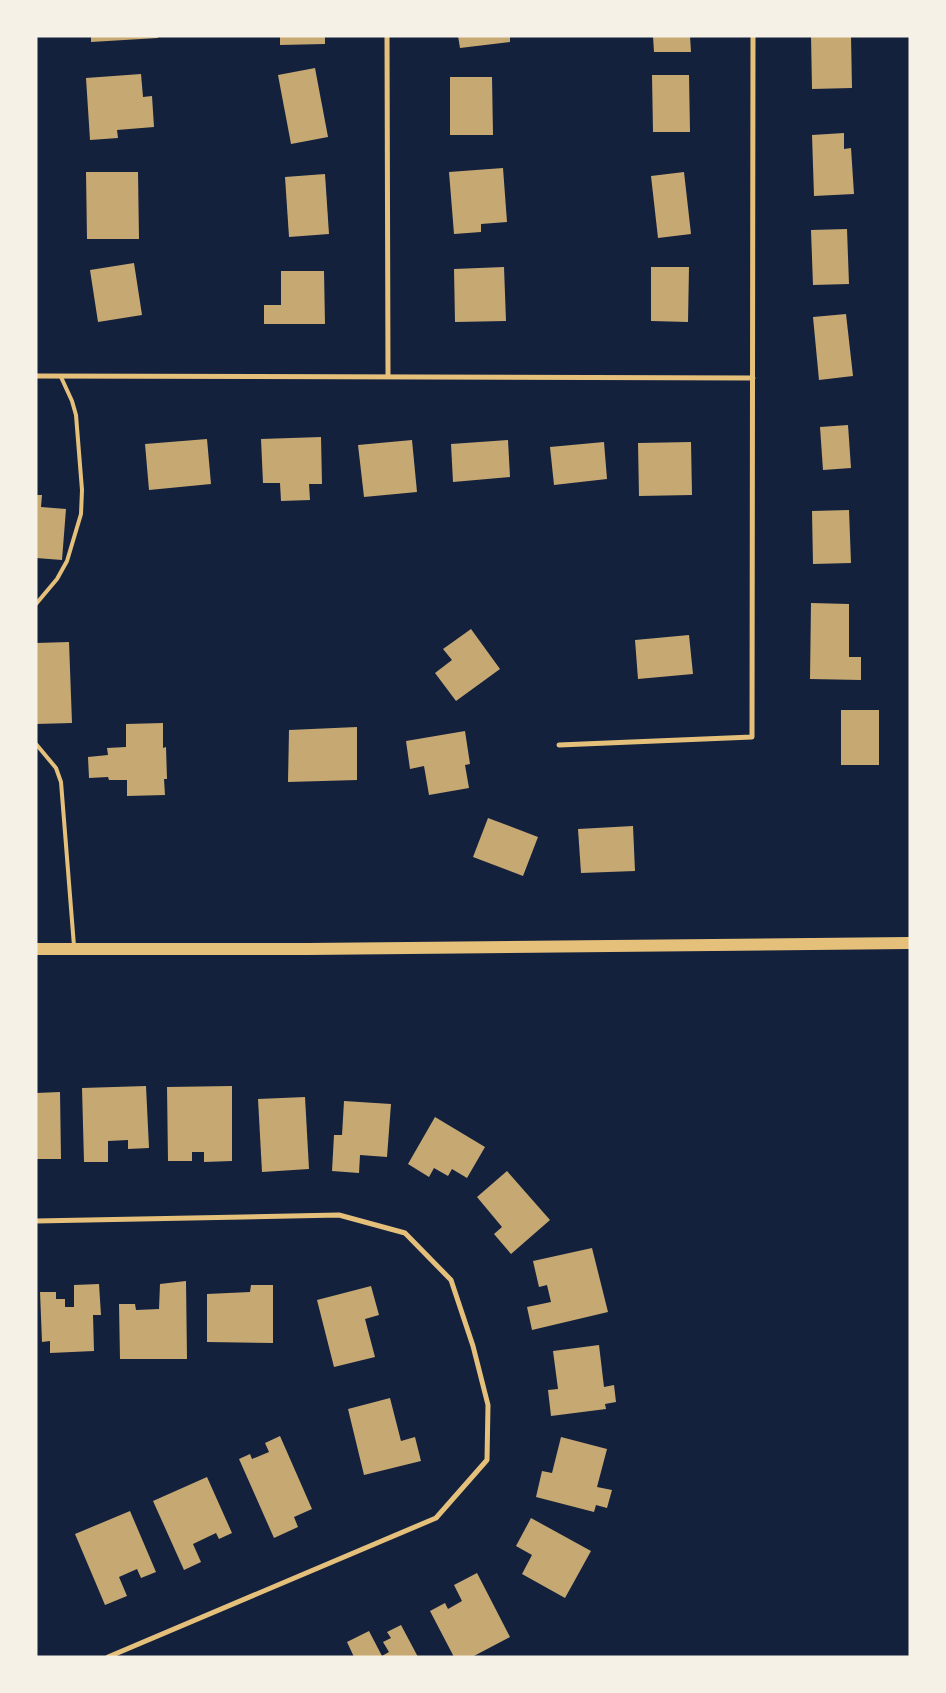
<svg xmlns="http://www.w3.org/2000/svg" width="946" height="1693" font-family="Mulish,sans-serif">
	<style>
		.building { fill: #c6a872 }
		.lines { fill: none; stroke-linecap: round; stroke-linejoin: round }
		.service { stroke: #e5c07b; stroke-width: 4 }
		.minor { stroke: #e5c07b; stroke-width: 5 }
		.primary { stroke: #e5c07b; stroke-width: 12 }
	</style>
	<rect width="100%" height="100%" fill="#14213d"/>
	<g class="building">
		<polygon points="91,36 158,36 158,38 91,42"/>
		<polygon points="280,36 325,36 325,44 280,45"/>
		<polygon points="458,36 510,36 510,42 460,48"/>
		<polygon points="653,36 690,36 691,52 654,52"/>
		<polygon points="811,36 851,36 852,88 812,89"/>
		<polygon points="315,68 328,137 291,144 278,75"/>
		<polygon points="141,74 143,97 152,96 154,127 117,130 118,138 90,140 86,78"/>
		<polygon points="652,75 689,75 690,132 653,132"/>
		<polygon points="450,77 492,77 493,135 450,135"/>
		<polygon points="844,133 844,149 851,148 854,194 814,196 812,135"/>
		<polygon points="503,168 507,222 481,224 481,232 454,234 449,172"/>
		<polygon points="86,172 138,172 139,239 87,239"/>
		<polygon points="684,172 691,234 658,238 651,176"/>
		<polygon points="325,174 329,234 289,237 285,177"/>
		<polygon points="847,229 849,284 813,285 811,230"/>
		<polygon points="134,263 142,315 98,322 90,270"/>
		<polygon points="504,267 506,321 455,322 454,269"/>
		<polygon points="651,267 689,267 688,322 651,321"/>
		<polygon points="281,271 324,271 325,324 264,324 264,305 281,305"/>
		<polygon points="846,314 853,376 819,380 813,317"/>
		<polygon points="848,425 851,468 823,470 820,427"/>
		<polygon points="321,437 322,484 309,484 310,500 281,501 280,483 263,483 261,439"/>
		<polygon points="207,439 211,484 149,490 145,444"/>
		<polygon points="412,440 417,492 364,497 358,445"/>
		<polygon points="508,440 510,477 453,482 451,444"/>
		<polygon points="604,442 607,479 554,485 550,447"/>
		<polygon points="691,442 692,495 639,496 638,443"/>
		<polygon points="36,495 42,495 41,507 66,509 62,560 36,558"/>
		<polygon points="849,510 851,563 813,564 812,511"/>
		<polygon points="811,603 849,604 849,657 861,657 861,680 810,679"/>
		<polygon points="471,629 500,669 456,701 435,673 452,660 443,649"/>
		<polygon points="689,635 693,674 638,679 635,640"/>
		<polygon points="69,642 72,723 36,724 36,643"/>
		<rect x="841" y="710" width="38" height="55"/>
		<polygon points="163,723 163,748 166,747 167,779 164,779 165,795 127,796 127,780 109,780 108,777 89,778 88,757 108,755 107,748 126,747 126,724"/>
		<polygon points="357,727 357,780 288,782 289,730"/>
		<polygon points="465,731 470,764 465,765 469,788 429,795 424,766 410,769 406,741"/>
		<polygon points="488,818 538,837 523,876 473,857"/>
		<polygon points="633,826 635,871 581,873 578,829"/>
		<polygon points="146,1086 149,1148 128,1149 128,1140 108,1141 108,1162 84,1162 82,1088"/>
		<polygon points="232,1086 232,1161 204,1162 204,1152 192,1152 192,1161 168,1161 167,1087"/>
		<polygon points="60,1092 61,1159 36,1159 36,1093"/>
		<polygon points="305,1097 309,1169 262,1172 258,1099"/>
		<polygon points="344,1101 391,1104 387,1157 360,1155 359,1173 332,1171 334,1135 342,1135"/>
		<polygon points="435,1117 485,1147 467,1178 452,1169 448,1176 434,1168 429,1177 408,1164"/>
		<polygon points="507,1171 550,1220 511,1254 494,1234 502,1227 477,1197"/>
		<polygon points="592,1248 608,1312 532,1330 527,1307 551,1302 547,1285 539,1287 533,1261"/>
		<polygon points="186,1281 187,1359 120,1359 119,1304 135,1304 136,1310 159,1309 160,1284"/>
		<polygon points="99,1284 101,1315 93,1315 94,1351 50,1353 50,1341 42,1342 40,1292 56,1292 56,1299 65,1299 65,1307 74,1307 74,1285"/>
		<polygon points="251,1285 273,1285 273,1343 207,1342 207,1294 250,1292"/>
		<polygon points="371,1286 379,1315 365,1319 375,1357 334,1367 317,1300"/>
		<polygon points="599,1345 604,1387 614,1385 616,1402 605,1404 606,1409 551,1416 548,1390 558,1389 553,1351"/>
		<polygon points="390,1398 401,1441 415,1437 421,1461 364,1475 348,1409"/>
		<polygon points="280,1436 312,1509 294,1517 298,1527 274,1538 239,1459 250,1454 252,1459 269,1452 265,1443"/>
		<polygon points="561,1437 607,1449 597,1487 612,1490 607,1508 596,1505 594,1512 536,1497 542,1471 552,1473"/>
		<polygon points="207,1477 232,1533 219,1539 216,1533 193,1544 201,1562 184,1570 153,1501"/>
		<polygon points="130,1511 156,1572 141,1578 137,1569 119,1577 127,1596 105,1605 75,1534"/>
		<polygon points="531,1518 591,1551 565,1598 522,1574 532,1555 516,1546"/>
		<polygon points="477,1573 510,1637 472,1657 454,1657 430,1611 445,1603 448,1609 462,1601 454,1585"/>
		<polygon points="401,1625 418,1657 354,1657 347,1642 369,1631 382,1656 389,1652 383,1642 391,1638 387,1632"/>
	</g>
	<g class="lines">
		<g class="service">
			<polyline points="36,604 57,579 67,561 81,514 82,490 76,415 72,401 61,377"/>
			<polyline points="36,744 56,768 61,782 74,946"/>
		</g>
		<g class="minor">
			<polyline points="387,36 388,376"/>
			<polyline points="36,376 753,378"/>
			<polyline points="559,745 752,737 753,36"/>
			<polyline points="36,1221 339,1215 405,1233 451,1280 473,1346 488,1405 487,1460 436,1518 108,1657"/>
		</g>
		<polyline class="primary" points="36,949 307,949 910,943"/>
	</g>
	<rect width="946" height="1693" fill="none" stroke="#f6f1e7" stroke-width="75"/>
</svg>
